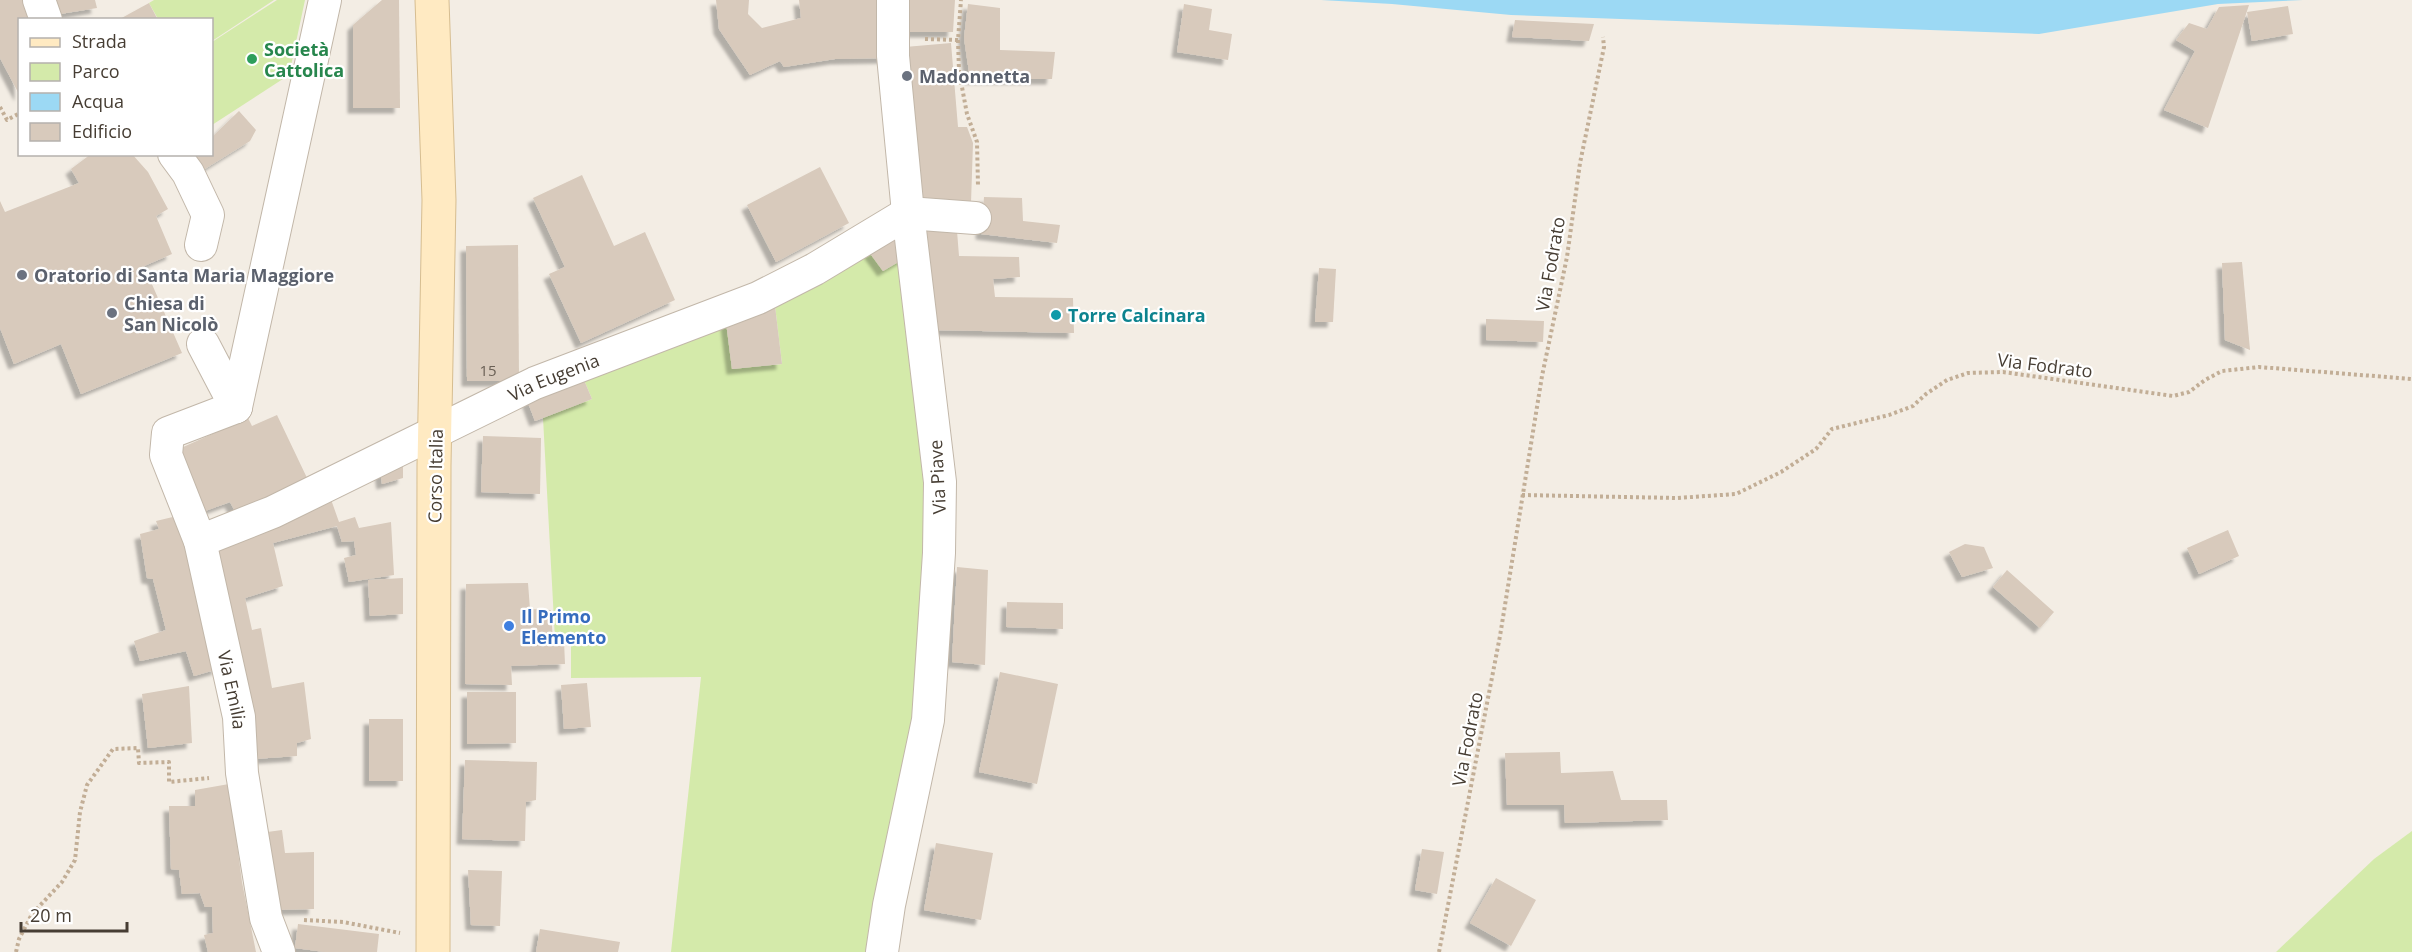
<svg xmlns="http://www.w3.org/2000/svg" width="2412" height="952" font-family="'Open Sans',sans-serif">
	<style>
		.green { fill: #d4eaaa }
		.water { fill: #9cd9f4 }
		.building { fill: #d8cabc; filter: url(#shadow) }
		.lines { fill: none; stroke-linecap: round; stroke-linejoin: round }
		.street-casing { stroke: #c2b7a9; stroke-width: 34 }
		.secondary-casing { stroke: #d6bd90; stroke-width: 35 }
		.path { stroke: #c2ae96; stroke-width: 4; stroke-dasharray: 3 3; stroke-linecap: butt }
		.street { stroke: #fff; stroke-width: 32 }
		.secondary { stroke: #ffeac2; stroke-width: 33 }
		.leisure-dot { fill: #2e9e5b; stroke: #fff; stroke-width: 2 }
		.worship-dot { fill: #6b7280; stroke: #fff; stroke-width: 2 }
		.culture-dot { fill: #0f9aa8; stroke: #fff; stroke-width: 2 }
		.shop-dot { fill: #3f7fe0; stroke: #fff; stroke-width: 2 }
		.labels { text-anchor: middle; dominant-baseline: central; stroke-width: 4.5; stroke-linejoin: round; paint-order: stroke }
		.number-label { font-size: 15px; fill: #6a6055 }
		.leisure-label { font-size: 18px; font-weight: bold; fill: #27864d; stroke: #fff; text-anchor: start }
		.worship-label { font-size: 18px; font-weight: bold; fill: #5b616d; stroke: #fff; text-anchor: start }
		.street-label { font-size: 18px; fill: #463d33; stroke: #fff }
		.culture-label { font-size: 18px; font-weight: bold; fill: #0d838f; stroke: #fff; text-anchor: start }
		.shop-label { font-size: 18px; font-weight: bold; fill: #366cbe; stroke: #fff; text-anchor: start }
	</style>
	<defs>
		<filter id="shadow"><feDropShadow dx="-5.5" dy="5.5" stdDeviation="1.5" flood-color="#0004"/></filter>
	</defs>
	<rect width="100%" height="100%" fill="#f3ede4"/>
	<g class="green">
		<polygon points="154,0 274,0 212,41 212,20 158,19 149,3"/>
		<polygon points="277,0 305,0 289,75 212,125 212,42"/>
		<polygon points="869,252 883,271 905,258 930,483 920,698 868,932 867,952 671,952 701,677 571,678 571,640 555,639 543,418 592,399 584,380 726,322 732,369 782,364 775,306"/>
		<polygon points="2412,831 2412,952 2276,952 2374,859"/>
	</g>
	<polygon class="water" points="1321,0 2303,0 2218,4 2039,34 1511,15 1392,4"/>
	<g class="building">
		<polygon points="0,0 26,0 34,20 20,20 20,96 0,58"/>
		<polygon points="54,0 95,0 97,8 60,14"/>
		<polygon points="382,0 399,0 400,108 353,108 353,25"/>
		<polygon points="716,0 749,0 748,14 762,28 801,18 799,0 883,0 887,58 835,59 784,67 780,61 750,75 719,29"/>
		<polygon points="899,0 955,0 953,32 899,32"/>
		<polygon points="149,3 158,20 118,20"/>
		<polygon points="968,4 1000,8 1000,50 1055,52 1052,79 970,79 964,38"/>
		<polygon points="1184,4 1212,9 1209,30 1232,34 1228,60 1177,52"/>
		<polygon points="2249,5 2208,128 2164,110 2195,51 2176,40 2189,23 2207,29 2219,7"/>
		<polygon points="2288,6 2293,34 2252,41 2247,12"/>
		<polygon points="1515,20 1594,24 1589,41 1512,37"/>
		<polygon points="951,43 958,127 967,127 973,143 971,203 916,202 905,47"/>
		<polygon points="239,111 256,130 250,141 203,170 193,154 212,154 212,137"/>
		<polygon points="91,154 132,154 148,172 168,209 156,216 172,254 144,266 182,353 81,394 61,344 14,364 0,328 0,201 5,212 79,183 71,169"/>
		<polygon points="820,167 849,223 776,262 747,205"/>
		<polygon points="582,175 614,246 645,232 675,300 581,343 549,274 565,267 533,198"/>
		<polygon points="984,197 1022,198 1023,221 1060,225 1057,243 981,234"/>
		<polygon points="917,228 957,231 959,256 1019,257 1020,277 993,279 995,297 1073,298 1074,333 932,330"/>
		<polygon points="894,240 905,258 883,271 869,252"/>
		<polygon points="518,245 519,380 515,381 467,381 466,246"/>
		<polygon points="2242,262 2250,350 2225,340 2222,263"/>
		<polygon points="1319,268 1336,269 1333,322 1315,322"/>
		<polygon points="775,306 782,364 732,369 726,322"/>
		<polygon points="1486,319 1544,321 1543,342 1486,340"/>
		<polygon points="584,380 592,399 535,421 527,400"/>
		<polygon points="277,415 308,480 236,513 230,502 205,511 181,448 248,418 252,426"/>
		<polygon points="483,436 541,438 540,494 481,492"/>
		<polygon points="403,458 403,478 382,484 380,471"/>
		<polygon points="328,491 339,522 355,517 359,528 391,522 394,575 349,582 344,558 356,555 354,541 342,542 337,526 273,543 283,586 245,598 252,630 261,628 272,688 304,682 311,739 297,743 297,756 254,759 209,545"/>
		<polygon points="177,516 218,669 194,676 186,651 140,661 134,641 166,630 153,579 147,578 140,534 159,529 156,521"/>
		<polygon points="2228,530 2239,556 2199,574 2187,548"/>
		<polygon points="1965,544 1984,547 1993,568 1962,577 1949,552"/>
		<polygon points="957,567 988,570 985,665 952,662"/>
		<polygon points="2007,570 2054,612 2040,628 1993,587"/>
		<polygon points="403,578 403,614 370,616 368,580"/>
		<polygon points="528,583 530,609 551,610 553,642 564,641 565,664 511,666 512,685 465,684 466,584"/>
		<polygon points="1007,602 1063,603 1063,629 1006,627"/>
		<polygon points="1000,672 1058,684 1037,784 979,772"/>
		<polygon points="587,683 591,727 564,729 561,685"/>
		<polygon points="189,686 192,743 148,748 142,694"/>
		<polygon points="467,692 516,692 516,743 467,744"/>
		<rect x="369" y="719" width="34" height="62"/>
		<polygon points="1560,752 1561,773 1613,771 1621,800 1667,800 1668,820 1565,823 1564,805 1507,805 1505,753"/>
		<polygon points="465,760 537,762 536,800 526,802 525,841 462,839"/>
		<polygon points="229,784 242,882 256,952 208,952 204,935 213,933 212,907 205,907 200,893 182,894 179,870 171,869 169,806 195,806 195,790"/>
		<polygon points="282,830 285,853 314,852 314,909 270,910 260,833"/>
		<polygon points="936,843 993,853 981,920 924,910"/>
		<polygon points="1422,849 1444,852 1437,894 1415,890"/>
		<polygon points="468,870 502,871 500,926 471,925"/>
		<polygon points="1496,878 1536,900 1511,946 1470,923"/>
		<polygon points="298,924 379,934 377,952 325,952 295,948"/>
		<polygon points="540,929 620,942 618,952 536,952"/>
	</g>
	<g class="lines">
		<g class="street-casing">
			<g id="street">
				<polyline points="39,0 46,20"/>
				<polyline points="174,154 188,173 208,215 201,245"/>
				<polyline points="908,213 975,218"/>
				<polyline points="203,344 236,407"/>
				<path id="s1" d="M236,407L168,433L166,455L200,541L239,717L242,773L266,918L279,952"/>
				<polyline points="236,407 325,0"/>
				<path id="s2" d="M200,541L273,512L535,383L758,298L815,269L908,213"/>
				<polyline points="882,952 889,905 928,720 939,553 940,482 908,213 893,56 893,0"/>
			</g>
		</g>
		<g class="secondary-casing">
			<polyline id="secondary" points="432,0 439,200 434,466 433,952"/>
		</g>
		<g class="path">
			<polyline points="925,39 958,40 961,0"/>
			<polyline points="958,40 959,71 967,114 977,142 978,186"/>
			<polyline points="0,107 7,120 20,113"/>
			<polyline points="1522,495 1677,498 1736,494 1781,472 1816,449 1832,429 1889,415 1913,406 1926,394 1947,380 1968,373 2003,372 2173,396 2189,392 2205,380 2222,371 2259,367 2412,379"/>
			<polyline points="304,920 343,922 400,933"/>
			<polyline points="16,952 19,939 32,914 62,882 75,860 80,812 87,785 113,749 138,748 139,763 169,762 169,782 209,778"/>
			<polyline points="1439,952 1500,636 1542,376 1567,257 1580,163 1604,47 1603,37"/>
		</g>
		<use href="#street" class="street"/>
		<use href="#secondary" class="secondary"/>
	</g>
	<circle class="leisure-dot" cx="252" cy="59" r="6"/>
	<g class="worship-dot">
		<circle cx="907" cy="76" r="6"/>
		<circle cx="22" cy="275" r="6"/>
		<circle cx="112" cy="313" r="6"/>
	</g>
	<circle class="culture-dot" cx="1056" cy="315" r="6"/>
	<circle class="shop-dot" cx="509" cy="626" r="6"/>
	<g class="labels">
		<g class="number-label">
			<text x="488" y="370">15</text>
		</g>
		<g class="leisure-label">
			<text x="264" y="49">Società<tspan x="264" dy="21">Cattolica</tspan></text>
		</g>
		<g class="worship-label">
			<text x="919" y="76">Madonnetta</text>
			<text x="34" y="275">Oratorio di Santa Maria Maggiore</text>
			<text x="124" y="303">Chiesa di<tspan x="124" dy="21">San Nicolò</tspan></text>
		</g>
		<g class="street-label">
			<text transform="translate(1550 264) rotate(-80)">Via Fodrato</text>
			<text transform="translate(2045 365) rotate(7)">Via Fodrato</text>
			<text stroke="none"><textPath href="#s2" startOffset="390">Via Eugenia</textPath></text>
			<text transform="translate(435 476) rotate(-89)">Corso Italia</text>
			<text transform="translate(937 477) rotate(-93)">Via Piave</text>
			<text stroke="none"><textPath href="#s1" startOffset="340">Via Emilia</textPath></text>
			<text transform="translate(1467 739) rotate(-79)">Via Fodrato</text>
		</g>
		<g class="culture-label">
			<text x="1068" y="315">Torre Calcinara</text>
		</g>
		<g class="shop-label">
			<text x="521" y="616">Il Primo<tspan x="521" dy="21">Elemento</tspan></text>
		</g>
	</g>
	<rect x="18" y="18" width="195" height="138" fill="#ffffff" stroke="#b5b1ad" stroke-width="1.5"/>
	<rect x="30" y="38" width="30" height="9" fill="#ffeac2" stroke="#b5b1ad" stroke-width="1.5"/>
	<text x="72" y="48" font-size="18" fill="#463d33">Strada</text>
	<rect x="30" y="63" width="30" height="18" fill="#d4eaaa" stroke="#b5b1ad" stroke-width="1.5"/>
	<text x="72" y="78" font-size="18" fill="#463d33">Parco</text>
	<rect x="30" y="93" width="30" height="18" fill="#9cd9f4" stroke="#b5b1ad" stroke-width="1.5"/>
	<text x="72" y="108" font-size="18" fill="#463d33">Acqua</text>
	<rect x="30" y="123" width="30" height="18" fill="#d8cabc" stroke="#b5b1ad" stroke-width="1.5"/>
	<text x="72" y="138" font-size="18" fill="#463d33">Edificio</text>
	<path d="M21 922v9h106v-9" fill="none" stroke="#463d33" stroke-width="3"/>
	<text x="30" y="922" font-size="18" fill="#463d33" stroke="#ffffff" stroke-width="4.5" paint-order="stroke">20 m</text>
</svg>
